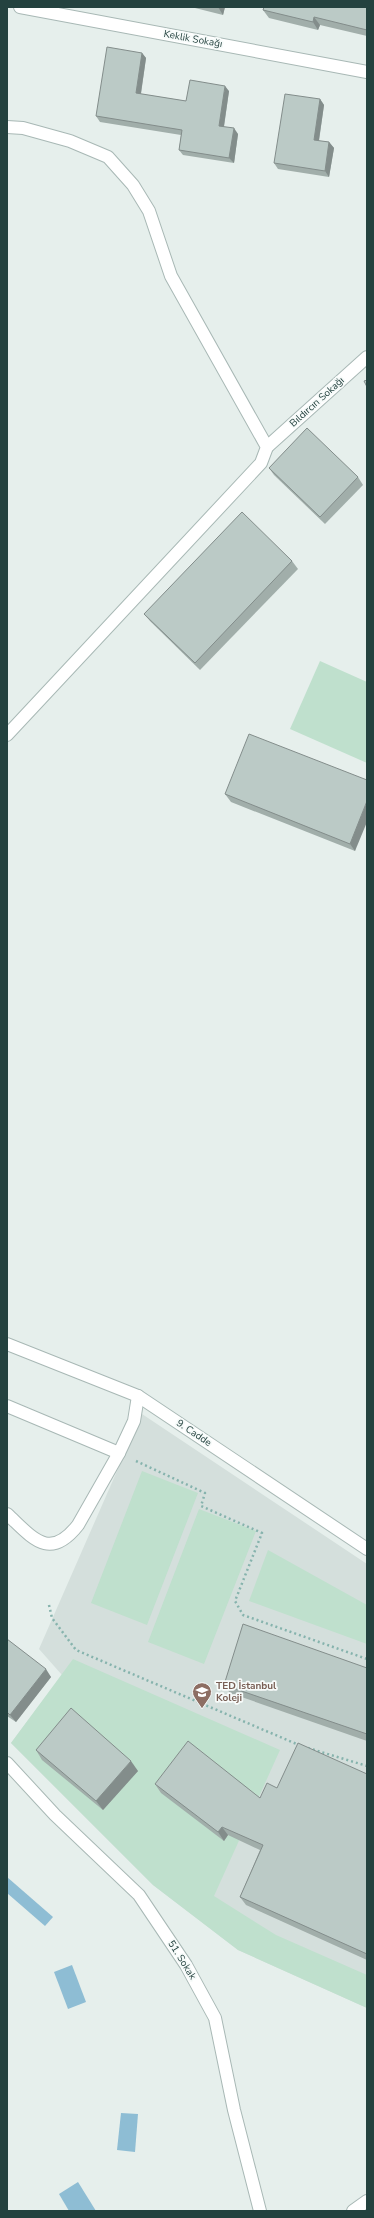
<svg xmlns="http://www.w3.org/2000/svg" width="374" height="2218" font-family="'Nunito Sans',sans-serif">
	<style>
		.built { fill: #d4dfdc }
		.green { fill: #bfe0cd }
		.water { fill: #8ebdd4 }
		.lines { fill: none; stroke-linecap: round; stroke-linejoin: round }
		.minor-casing { stroke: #a8b8b5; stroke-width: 14 }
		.path { stroke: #86b3ad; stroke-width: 2.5; stroke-dasharray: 2 3; stroke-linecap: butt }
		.minor { stroke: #fff; stroke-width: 12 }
		.wall { fill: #a1aeaa }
		.shaded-wall { fill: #838d8b }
		.building { fill: #bbcac6; stroke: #838d8b }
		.labels { text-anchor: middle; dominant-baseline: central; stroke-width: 3.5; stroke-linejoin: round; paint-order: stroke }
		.street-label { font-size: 10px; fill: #24423f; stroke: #f7fbfa }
		.education-label { font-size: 10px; font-weight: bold; fill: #785e54; stroke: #f7fbfa; text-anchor: start }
	</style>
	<rect width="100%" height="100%" fill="#e6efec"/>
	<polygon class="built" points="142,1414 367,1564 367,2008 238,1950 153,1885 11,1743 62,1675 39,1649"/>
	<g class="green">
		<polygon points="320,661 367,682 367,763 290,729"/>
		<polygon points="142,1471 198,1493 147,1625 91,1603"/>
		<polygon points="199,1509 256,1531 204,1664 148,1642"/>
		<polygon points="268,1550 367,1605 367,1644 249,1601"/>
		<polygon points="73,1659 280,1750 214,1896 276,1935 367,1975 367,2008 238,1950 153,1885 11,1743"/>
	</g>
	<g class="water">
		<polygon points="7,1877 53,1917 45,1926 7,1893"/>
		<polygon points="72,1965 86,2002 68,2009 54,1972"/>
		<polygon points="121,2113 138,2114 135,2152 117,2150"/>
		<polygon points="78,2182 96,2211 69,2211 59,2194"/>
	</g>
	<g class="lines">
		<g class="minor-casing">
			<g id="minor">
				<polyline points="20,7 367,72"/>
				<polyline points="7,127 23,128 70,141 108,157 133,185 149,211 171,276 267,447 261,463 7,735"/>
				<polyline points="267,447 367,357"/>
				<polyline points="7,1344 138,1396 367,1549"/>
				<polyline points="7,1406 119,1453"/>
				<path d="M7,1514C32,1537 49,1562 78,1525L119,1453L134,1421L138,1396"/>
				<polyline points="7,1763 55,1815 139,1895 186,1965 215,2018 234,2110 260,2211"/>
				<polyline points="353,2211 367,2201"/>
			</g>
		</g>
		<g class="path">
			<polyline points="136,1461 205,1493 201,1506 262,1533 235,1601 243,1615 367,1659"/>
			<polyline points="49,1605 52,1618 76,1650 299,1745"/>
			<polyline points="308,1748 367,1766"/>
		</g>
		<use href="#minor" class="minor"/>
	</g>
	<g class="wall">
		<polygon points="191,7 225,7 223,15"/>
		<polygon points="367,7 367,36 320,25 318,30 269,18 263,10"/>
		<polygon points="142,53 146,58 141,94 186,101 229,91 224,127 238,134 234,163 183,155 179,150 181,135 100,122 96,116"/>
		<polygon points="320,99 324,105 319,141 329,142 334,148 329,177 278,169 274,163"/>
		<polygon points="269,468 358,477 363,485 325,524 274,475"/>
		<polygon points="292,561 298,569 200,670 150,621 144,614"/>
		<polygon points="367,780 355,851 231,802 225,794"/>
		<polygon points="7,1639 51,1677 16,1722 7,1716"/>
		<polygon points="367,1668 367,1741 230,1693 224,1685"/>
		<polygon points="36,1750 138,1771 103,1810 42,1760"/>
		<polygon points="367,1774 367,1960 246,1905 240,1897 260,1850 228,1835 224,1841 161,1793 155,1784 260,1798 277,1788"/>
	</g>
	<g class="shaded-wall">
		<polygon points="218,7 225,7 223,15"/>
		<polygon points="314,17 320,25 318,30 313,22"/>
		<polygon points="142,53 146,58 140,99 136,93"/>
		<polygon points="225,86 229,91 223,132 219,126"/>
		<polygon points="320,99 324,105 318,146 314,140"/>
		<polygon points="234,128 238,134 234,163 229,158"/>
		<polygon points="329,142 334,148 329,177 325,171"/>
		<polygon points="367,801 367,822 355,851 350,844"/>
		<polygon points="46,1669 51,1677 16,1722 10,1715"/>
		<polygon points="131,1761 138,1771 103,1810 96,1801"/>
		<polygon points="222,1827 228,1835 224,1841 218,1832"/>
	</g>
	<g class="building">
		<polygon points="264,7 367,7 367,30 314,17 313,22 263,10"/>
		<polygon points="107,47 142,53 136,93 186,101 190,80 225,86 219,126 234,128 229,158 179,150 182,130 96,116"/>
		<polygon points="285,94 320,99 314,140 329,142 325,171 274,163"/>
		<polygon points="367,380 367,387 364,381"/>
		<polygon points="307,428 358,477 320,517 269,468"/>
		<polygon points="242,512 292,561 195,663 144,614"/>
		<polygon points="249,734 367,780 367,801 350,844 225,794"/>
		<polygon points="243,1624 367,1668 367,1734 224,1685"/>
		<polygon points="7,1639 46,1669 10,1715 7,1712"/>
		<polygon points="71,1708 131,1761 96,1801 36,1750"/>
		<polygon points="188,1741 260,1798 267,1783 277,1788 298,1743 367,1774 367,1954 240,1897 263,1845 222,1827 218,1832 155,1784"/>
	</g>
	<defs>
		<g id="school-pin" transform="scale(1)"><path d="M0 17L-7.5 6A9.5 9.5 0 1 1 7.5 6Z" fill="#8d6e63" stroke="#f7fbfa"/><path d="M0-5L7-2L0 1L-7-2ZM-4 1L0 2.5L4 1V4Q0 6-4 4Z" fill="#fff"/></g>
	</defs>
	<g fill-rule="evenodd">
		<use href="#school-pin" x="202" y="1692"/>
	</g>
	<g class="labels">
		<g class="street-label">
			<text transform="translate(193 39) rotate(10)">Keklik Sokağı</text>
			<text transform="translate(317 402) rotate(-42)">Bıldırcın Sokağı</text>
			<text transform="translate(194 1433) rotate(34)">9. Cadde</text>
			<text transform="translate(182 1960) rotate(58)">51. Sokak</text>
		</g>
		<g class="education-label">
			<text x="216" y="1686">TED İstanbul<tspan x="216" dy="12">Koleji</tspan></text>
		</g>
	</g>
	<rect width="374" height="2218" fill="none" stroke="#24423f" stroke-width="16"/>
</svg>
